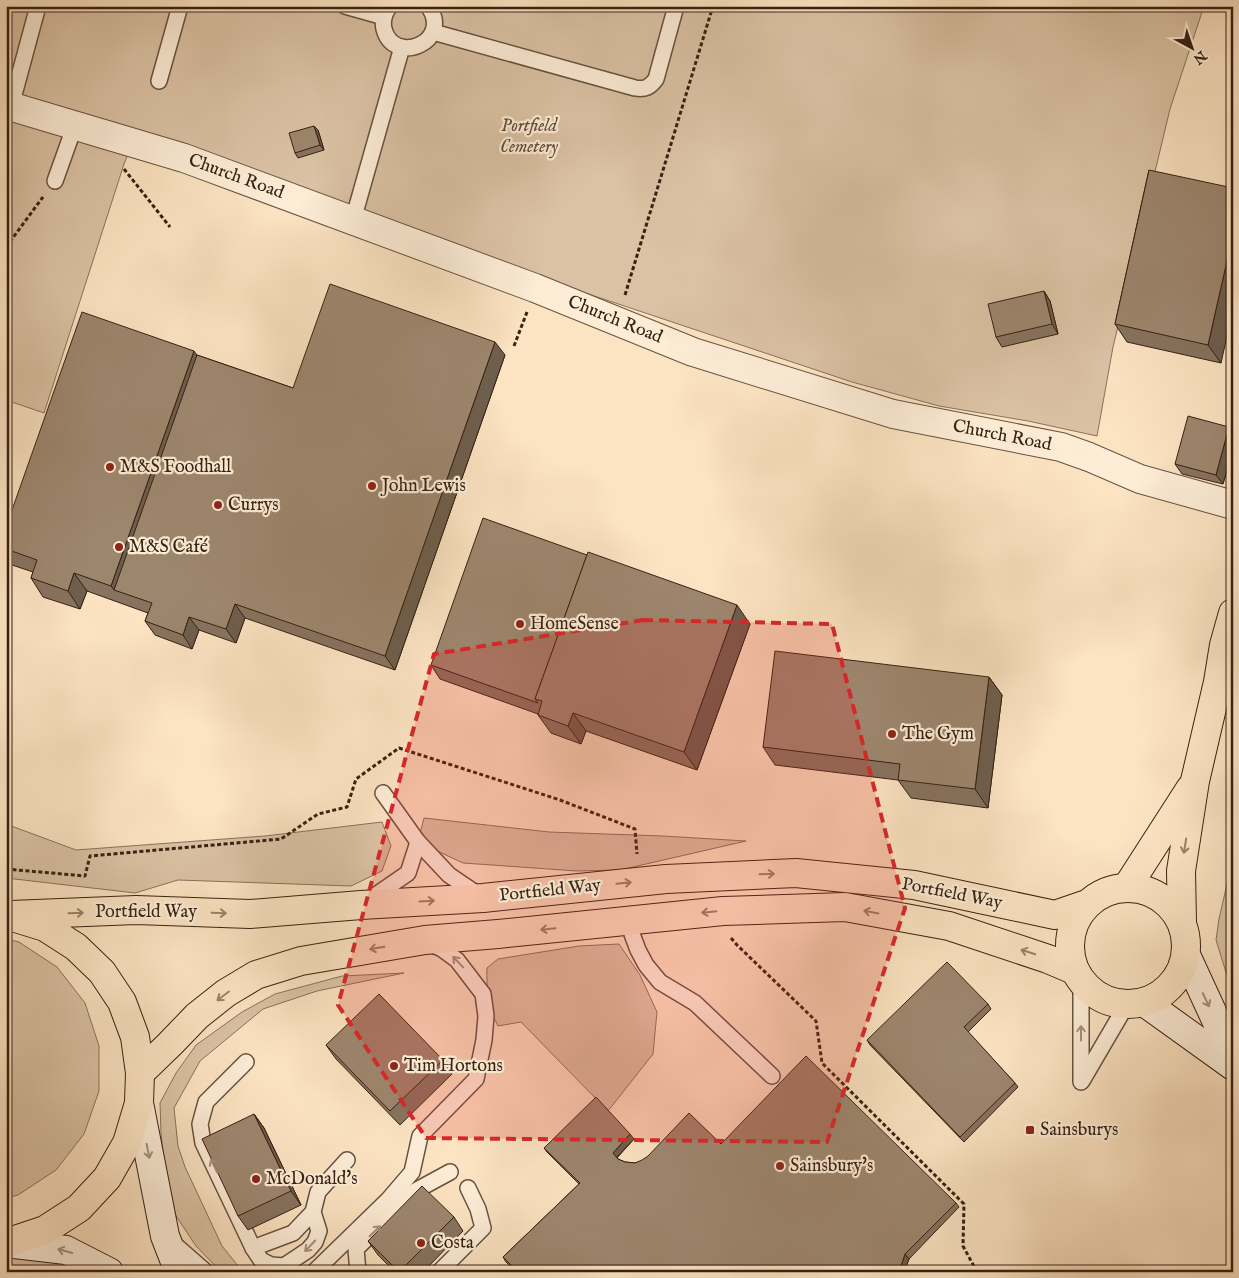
<svg xmlns="http://www.w3.org/2000/svg" width="1239" height="1278" font-family="'IM FELL English',serif">
	<style>
		.green { fill: #dbc2a4; stroke: #89725b }
		.lines { fill: none; stroke-linecap: round; stroke-linejoin: round }
		.lane-casing { stroke: #68523e; stroke-width: 18 }
		.street-casing { stroke: #68523e; stroke-width: 30 }
		.secondary-casing { stroke: #372112; stroke-width: 30 }
		.primary-casing { stroke: #372112; stroke-width: 30 }
		.highway-casing { stroke: #372112; stroke-width: 30 }
		.path { stroke: #372112; stroke-width: 3; stroke-dasharray: 4 2.5; stroke-linecap: butt }
		.lane { stroke: #fdedd7; stroke-width: 15 }
		.street { stroke: #fdedd7; stroke-width: 28 }
		.secondary { stroke: #fdedd7; stroke-width: 28 }
		.primary { stroke: #fce3c2; stroke-width: 28 }
		.highway { stroke: #fce3c2; stroke-width: 28 }
		.wall { fill: #87735f; stroke: #372112 }
		.shaded-wall { fill: #6e5e4d; stroke: #372112 }
		.building { fill: #9d866e; stroke: #372112 }
		.oneway { stroke: #9a826a }
		.oneway2 { stroke: #a4917e }
		.marked { fill: #d62828; fill-opacity: 0.2; stroke: #d62828; stroke-width: 4; stroke-dasharray: 10 6; stroke-linejoin: round }
		.poi-dot { fill: #8f2418; stroke: #fdedd7; stroke-width: 2 }
		.labels { text-anchor: middle; dominant-baseline: central; stroke-width: 4.5; stroke-linejoin: round; paint-order: stroke }
		.park-label { font-size: 18px; font-style: italic; fill: #604936; stroke: #fdedd7 }
		.street-label { font-size: 18px; fill: #372112; stroke: #fdedd7 }
		.poi-label { font-size: 18px; fill: #372112; stroke: #fdedd7; text-anchor: start }
	</style>
	<rect width="100%" height="100%" fill="#fce3c2"/>
	<filter id="stains"><feTurbulence type="fractalNoise" baseFrequency=".004" numOctaves="4"/><feColorMatrix values="0 0 0 0 .2 0 0 0 0 .09 0 0 0 0 .02 0 0 0 .5 -.17"/></filter>
	<radialGradient id="worn" r=".72"><stop offset=".6" stop-color="#630" stop-opacity="0"/><stop offset="1" stop-color="#630" stop-opacity=".3"/></radialGradient>
	<g class="green">
		<polygon points="6,6 1204,6 1170,109 1113,347 1097,436 1028,421 939,406 852,382 133,142 124,164 44,413 6,400"/>
		<polygon points="424,818 549,832 663,836 746,841 620,870 577,871 463,863 418,842"/>
		<polygon points="382,822 391,846 382,871 351,886 178,880 135,893 6,878 6,824 76,850 265,836"/>
		<polygon points="1233,858 1233,995 1216,940 1219,919"/>
		<polygon points="6,939 19,942 57,967 85,1003 99,1046 99,1091 84,1134 56,1170 18,1195 6,1198"/>
		<path d="M619,944L640,975L657,1012L653,1054L608,1111L521,1022L498,1026C489,1009 486,988 487,968L498,959L579,946Z"/>
		<polygon points="404,973 317,991 263,1009 200,1061 174,1108 178,1146 185,1167 222,1246 243,1272 221,1272 196,1246 176,1216 166,1180 161,1133 160,1103 176,1073 196,1045 242,1012 275,994 342,976"/>
		<polygon points="6,1243 109,1272 6,1272"/>
	</g>
	<g class="lines">
		<g class="lane-casing">
			<g id="lane">
				<polyline points="345,6 384,17"/>
				<path d="M390,6C384,13 382,20 384,29C394,67 454,41 428,6"/>
				<path d="M433,32L635,88C645,90 650,87 656,79L676,6"/>
				<polyline points="159,81 180,6"/>
				<polyline points="11,106 38,6"/>
				<polyline points="55,181 75,125"/>
				<polyline points="353,220 402,47"/>
				<polyline points="383,793 418,842 449,875 480,896"/>
				<polyline points="366,902 408,873 418,842"/>
				<polyline points="630,920 632,934 638,950 646,965 660,982 695,1003 772,1076"/>
				<polyline points="1081,981 1081,1082"/>
				<polyline points="246,1062 206,1102 200,1124 203,1143 253,1248 261,1260 271,1265 284,1266 308,1250 315,1242 319,1231 313,1212 318,1192 347,1160"/>
				<polyline points="1082,1081 1127,1004"/>
				<polyline points="174,1244 206,1272"/>
				<polyline points="253,1248 293,1233 313,1212"/>
				<polyline points="314,1272 388,1200 412,1172 420,1136 476,1079 484,1040 486,1016 483,994 457,960 442,949 429,943"/>
				<polyline points="358,1272 356,1249 415,1191 450,1172"/>
				<polyline points="439,1272 483,1228 478,1209 468,1188"/>
			</g>
		</g>
		<g class="street-casing">
			<polyline id="street" points="6,105 184,158 535,288 693,352 893,414 1061,447 1089,457 1140,479 1233,505"/>
		</g>
		<g class="secondary-casing">
			<g id="secondary">
				<polyline points="1186,955 1233,1057"/>
				<polyline points="1144,1002 1233,1066"/>
				<polyline points="139,1103 165,1236 179,1272"/>
				<polyline points="6,1243 66,1250 109,1272"/>
			</g>
		</g>
		<g class="primary-casing">
			<g id="primary">
				<polyline points="1127,887 1190,789"/>
				<circle cx="1128" cy="946" r="58"/>
				<polyline points="11,915 136,910 250,914 361,905 483,898 666,879 796,873 914,885 1055,915 1084,905"/>
				<polyline points="1182,922 1181,871 1195,781 1218,682 1224,645 1233,613"/>
				<polyline points="140,1073 170,1044 197,1016 226,993 256,975 301,961 425,940 498,934 723,911 845,907 949,926 1048,959 1074,970"/>
			</g>
		</g>
		<g class="highway-casing">
			<polyline id="highway" points="6,915 45,927 76,947 102,972 122,1002 135,1037 140,1073 139,1103 127,1143 107,1178 79,1208 45,1230 6,1243"/>
		</g>
		<g class="path">
			<polyline points="124,169 170,227"/>
			<polyline points="6,247 43,197"/>
			<polyline points="625,295 713,6"/>
			<polyline points="514,346 527,312"/>
			<polyline points="1233,565 1229,575 1233,578"/>
			<polyline points="6,869 85,876 90,856 281,839 318,814 347,807 356,779 399,748 560,800 635,829 637,854"/>
			<polyline points="731,938 737,945 816,1021 822,1063 964,1204 963,1246 977,1272"/>
		</g>
		<use href="#lane" class="lane"/>
		<use href="#street" class="street"/>
		<use href="#secondary" class="secondary"/>
		<use href="#primary" class="primary"/>
		<use href="#highway" class="highway"/>
	</g>
	<g class="wall">
		<polygon points="318,130 324,150 298,158 295,153"/>
		<polygon points="1149,170 1221,363 1127,342 1115,324"/>
		<polygon points="1044,291 1050,301 1058,334 1002,347 996,337"/>
		<polygon points="197,355 293,388 505,355 395,670 245,618 236,643 199,630 192,649 155,635 145,621 148,613 87,591 80,609 43,597 31,578 33,572 12,565 6,557 6,527"/>
		<polygon points="1233,432 1233,449 1223,484 1182,474 1175,464"/>
		<polygon points="750,624 697,770 586,731 581,744 551,733 538,715 538,714 440,679 431,665"/>
		<polygon points="989,677 1002,695 988,808 911,798 898,780 775,765 763,747"/>
		<polygon points="988,1004 991,1009 968,1032 1015,1083 1018,1087 964,1142 870,1045 867,1040"/>
		<polygon points="326,1045 443,1060 452,1074 400,1125 336,1059"/>
		<polygon points="254,1114 264,1128 301,1205 248,1230 238,1216"/>
		<polygon points="634,1139 617,1158 618,1159 625,1162 635,1163 721,1144 956,1203 959,1207 909,1259 904,1272 516,1272 506,1262 503,1257 579,1184 547,1152 544,1148"/>
		<polygon points="454,1217 463,1231 423,1272 395,1272 378,1255 368,1241"/>
	</g>
	<g class="shaded-wall">
		<polygon points="314,126 318,130 324,150 320,145"/>
		<polygon points="1233,234 1233,309 1221,363 1208,345"/>
		<polygon points="1044,291 1050,301 1058,334 1052,324"/>
		<polygon points="495,342 505,355 395,670 385,656"/>
		<polygon points="194,351 207,369 114,590 111,586"/>
		<polygon points="1229,427 1233,432 1233,449 1223,484 1216,475"/>
		<polygon points="74,573 87,591 80,609 68,591"/>
		<polygon points="235,604 245,618 236,643 226,629"/>
		<polygon points="737,605 750,624 697,770 684,752"/>
		<polygon points="189,617 199,630 192,649 183,635"/>
		<polygon points="989,677 1002,695 988,808 975,789"/>
		<polygon points="573,713 586,731 581,744 568,726"/>
		<polygon points="254,1114 264,1128 301,1205 291,1191"/>
		<polygon points="630,1134 634,1139 616,1158 613,1153"/>
		<polygon points="905,1254 909,1259 904,1272 899,1272"/>
	</g>
	<g class="building">
		<polygon points="314,126 320,145 295,153 289,133"/>
		<polygon points="1149,170 1233,188 1233,234 1208,345 1115,324"/>
		<polygon points="330,284 495,342 385,656 235,604 226,629 189,617 183,635 145,621 152,603 114,590 197,355 293,388"/>
		<polygon points="1044,291 1052,324 996,337 988,304"/>
		<polygon points="82,312 194,351 111,586 74,573 68,591 31,578 37,560 6,549 6,527"/>
		<polygon points="1188,416 1229,427 1216,475 1175,464"/>
		<polygon points="483,518 587,555 535,699 538,703 431,665"/>
		<polygon points="588,552 737,605 684,752 573,713 568,726 538,715 542,701 535,699"/>
		<polygon points="775,651 989,677 975,789 898,780 900,764 763,747"/>
		<polygon points="947,962 988,1004 964,1027 1015,1083 960,1137 867,1040"/>
		<polygon points="379,994 443,1060 390,1111 326,1045"/>
		<polygon points="806,1056 956,1203 905,1254 899,1272 518,1272 503,1257 580,1183 544,1148 596,1097 630,1134 613,1153 618,1159 625,1162 635,1163 642,1160 648,1156 689,1113 721,1144"/>
		<polygon points="254,1114 291,1191 238,1216 202,1139"/>
		<polygon points="422,1186 454,1217 399,1272 368,1241"/>
	</g>
	<defs><path id="oneway-shaft" d="M-6 0H5M1.5-3L5.5 0L1.5 3" fill="none" stroke-width="1.6" stroke-linecap="round" stroke-linejoin="round" transform="scale(1.25)"/></defs>
	<g class="oneway">
		<use href="#oneway-shaft" transform="translate(1185 846) rotate(99)"/>
		<use href="#oneway-shaft" transform="translate(767 874) rotate(-2)"/>
		<use href="#oneway-shaft" transform="translate(624 883) rotate(-6)"/>
		<use href="#oneway-shaft" transform="translate(427 901) rotate(-3)"/>
		<use href="#oneway-shaft" transform="translate(709 912) rotate(174)"/>
		<use href="#oneway-shaft" transform="translate(871 912) rotate(-169)"/>
		<use href="#oneway-shaft" transform="translate(76 913) rotate(-2)"/>
		<use href="#oneway-shaft" transform="translate(219 913) rotate(2)"/>
		<use href="#oneway-shaft" transform="translate(548 929) rotate(174)"/>
		<use href="#oneway-shaft" transform="translate(377 948) rotate(171)"/>
		<use href="#oneway-shaft" transform="translate(1028 952) rotate(-162)"/>
		<use href="#oneway-shaft" transform="translate(223 996) rotate(143)"/>
	</g>
	<g class="oneway2">
		<use href="#oneway-shaft" transform="translate(458 962) rotate(-134)"/>
		<use href="#oneway-shaft" transform="translate(1206 1000) rotate(65)"/>
		<use href="#oneway-shaft" transform="translate(1081 1033) rotate(-90)"/>
		<use href="#oneway-shaft" transform="translate(148 1151) rotate(79)"/>
		<use href="#oneway-shaft" transform="translate(214 1166) rotate(-116)"/>
		<use href="#oneway-shaft" transform="translate(375 1231) rotate(-44)"/>
		<use href="#oneway-shaft" transform="translate(310 1246) rotate(133)"/>
		<use href="#oneway-shaft" transform="translate(65 1251) rotate(-164)"/>
	</g>
	<path class="marked" d="M643,620L832,624L905,908L827,1142L426,1138L338,1005L434,654Z"/>
	<g class="poi-dot">
		<circle cx="110" cy="467" r="5"/>
		<circle cx="372" cy="486" r="5"/>
		<circle cx="218" cy="505" r="5"/>
		<circle cx="119" cy="547" r="5"/>
		<circle cx="520" cy="624" r="5"/>
		<circle cx="892" cy="734" r="5"/>
		<circle cx="394" cy="1066" r="5"/>
		<rect x="1025" y="1125" width="10" height="10" rx="2.5"/>
		<circle cx="780" cy="1166" r="5"/>
		<circle cx="256" cy="1179" r="5"/>
		<circle cx="421" cy="1243" r="5"/>
	</g>
	<g class="labels">
		<g class="park-label">
			<text x="529" y="126">Portfield<tspan x="529" dy="21">Cemetery</tspan></text>
		</g>
		<g class="street-label">
			<text transform="translate(236 177) rotate(20)">Church Road</text>
			<text transform="translate(615 320) rotate(22)">Church Road</text>
			<text transform="translate(1002 436) rotate(11)">Church Road</text>
			<text transform="translate(550 891) rotate(-6)">Portfield Way</text>
			<text transform="translate(952 894) rotate(11)">Portfield Way</text>
			<text x="146" y="912">Portfield Way</text>
		</g>
		<g class="poi-label">
			<text x="120" y="467">M&amp;S Foodhall</text>
			<text x="382" y="486">John Lewis</text>
			<text x="228" y="505">Currys</text>
			<text x="129" y="547">M&amp;S Café</text>
			<text x="530" y="624">HomeSense</text>
			<text x="902" y="734">The Gym</text>
			<text x="404" y="1066">Tim Hortons</text>
			<text x="1040" y="1130">Sainsburys</text>
			<text x="790" y="1166">Sainsbury's</text>
			<text x="266" y="1179">McDonald's</text>
			<text x="431" y="1243">Costa</text>
		</g>
	</g>
	<rect width="1239" height="1278" fill="none" stroke="#fce3c2" stroke-width="25"/>
	<rect x="8" y="8" width="1224" height="1263" fill="none" stroke="#372112" stroke-width="2.5"/>
	<rect x="12" y="12" width="1214" height="1253" fill="none" stroke="#372112"/>
	<g transform="translate(1192 48) rotate(140)" stroke="#fdedd7" stroke-width="4" paint-order="stroke">
	<path d="M0-4L9 19L0 12L-9 19Z" fill="#372112"/>
	<text y="-8" font-size="14" font-weight="bold" text-anchor="middle" fill="#372112">N</text>
	</g>
	<rect width="100%" height="100%" filter="url(#stains)"/>
	<rect width="100%" height="100%" fill="url(#worn)"/>
</svg>
